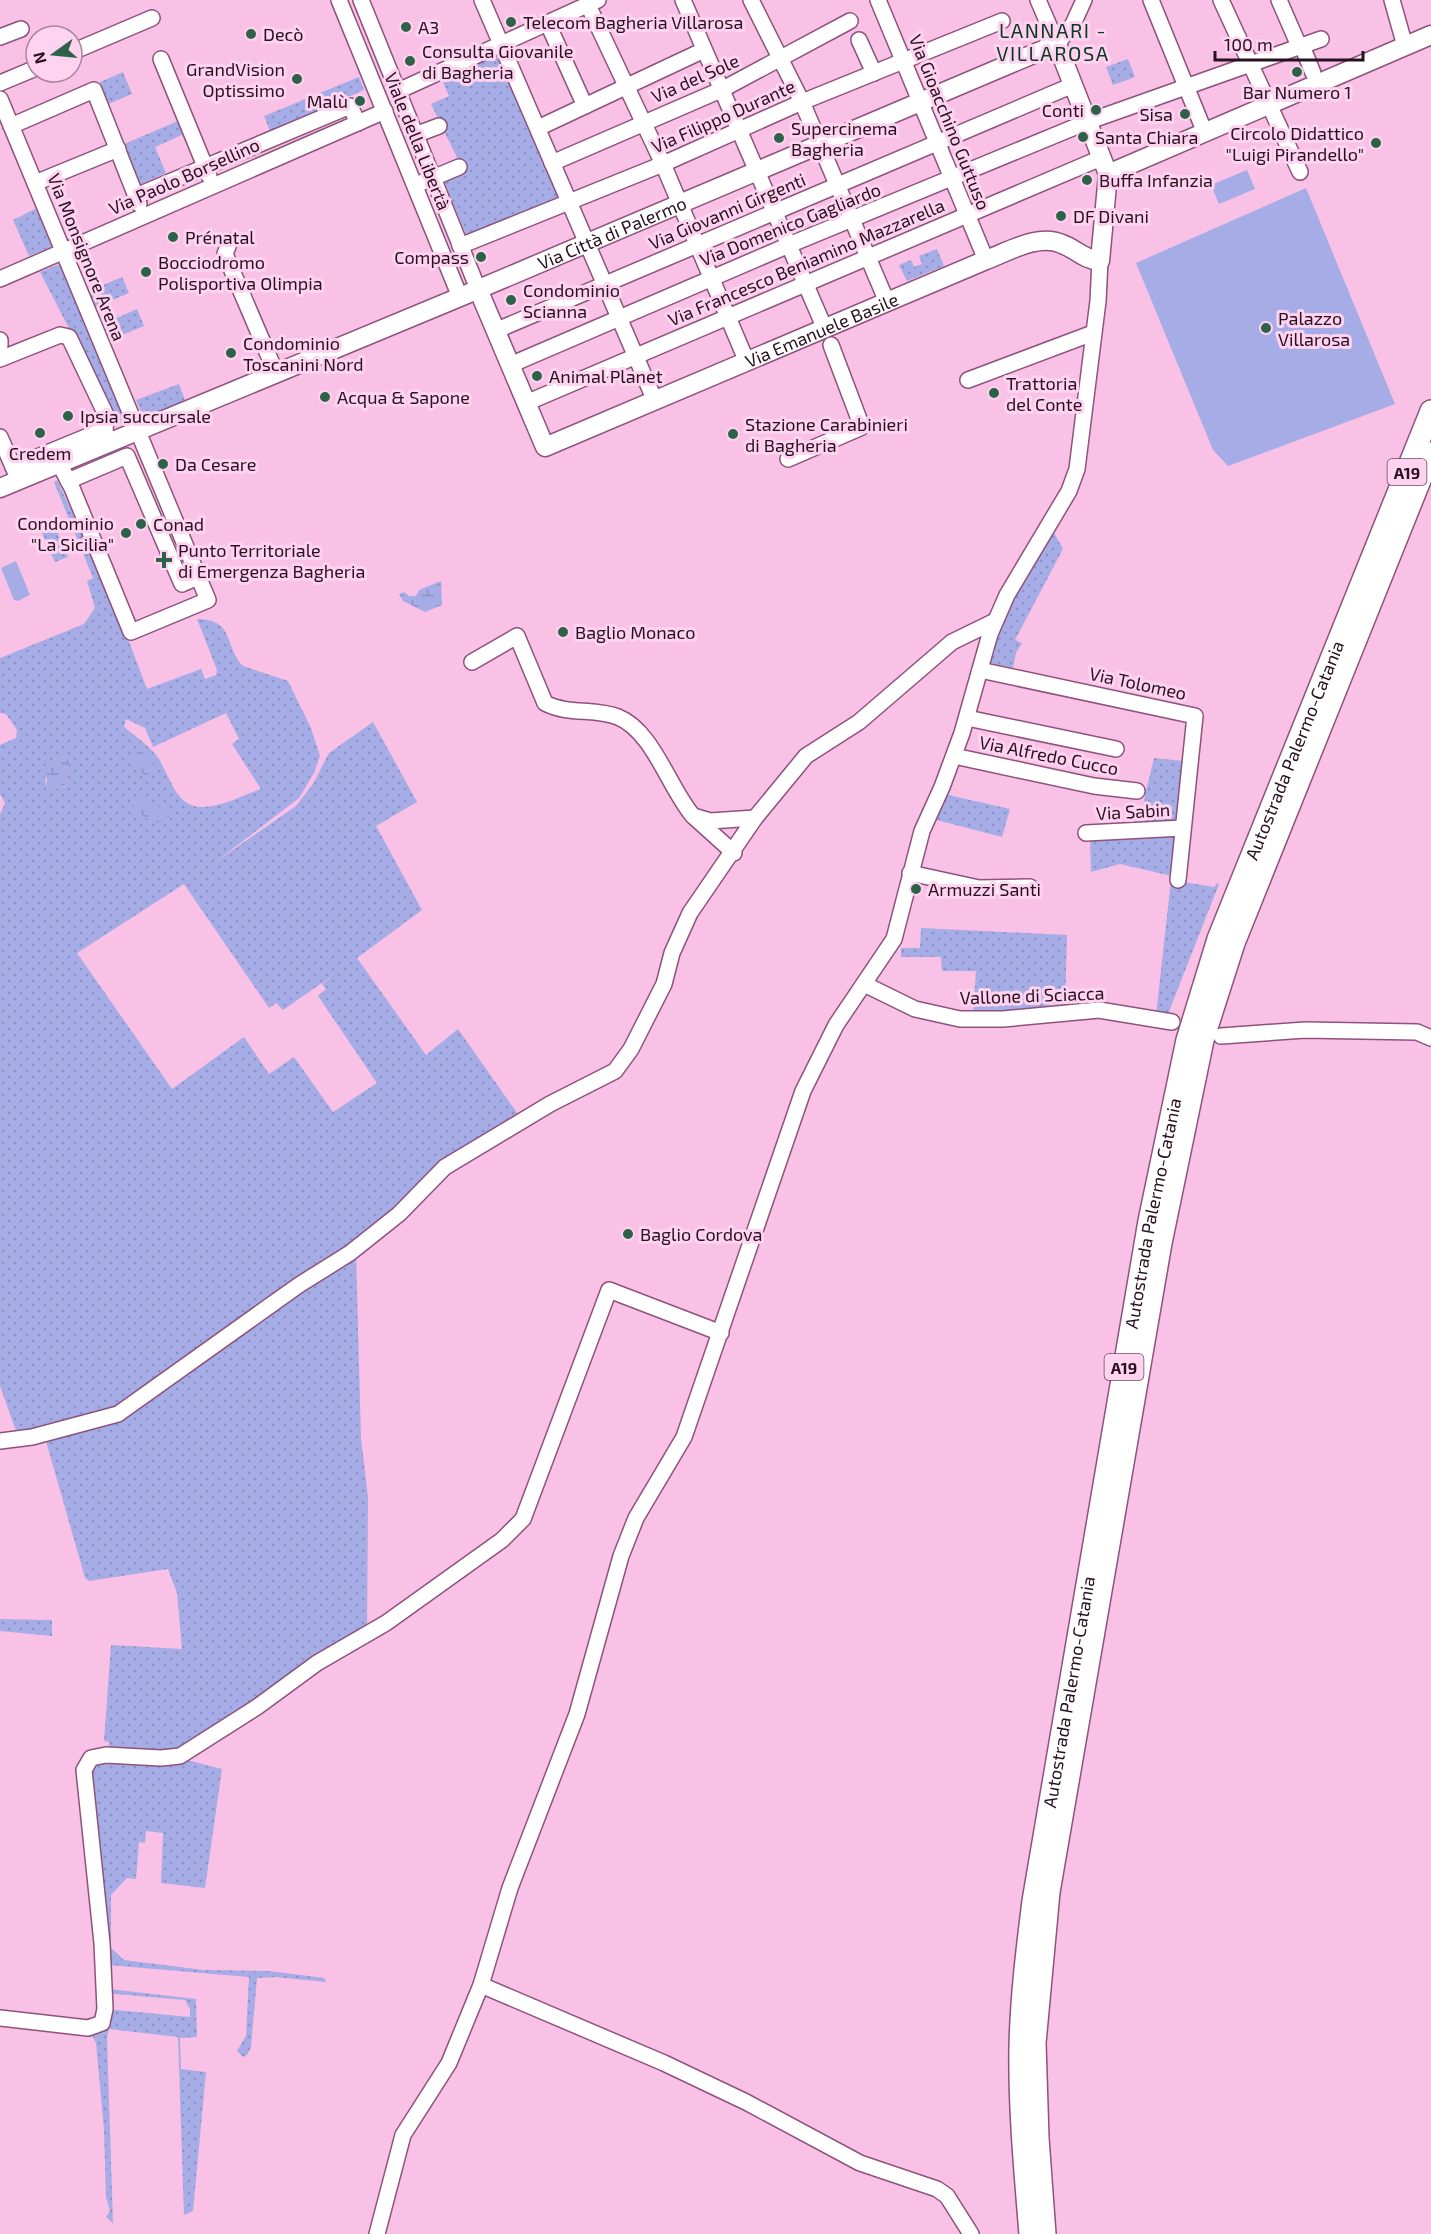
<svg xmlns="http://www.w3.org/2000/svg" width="1431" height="2234" font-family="'Exo 2',sans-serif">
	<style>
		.grass { fill: url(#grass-dots); fill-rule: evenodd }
		.wetland { fill: url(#wetland-marsh) }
		.park { fill: #a5ace6 }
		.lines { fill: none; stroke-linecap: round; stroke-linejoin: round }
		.minor-casing { stroke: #8e527c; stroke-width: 18 }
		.major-casing { stroke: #8e527c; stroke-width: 21 }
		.highway-casing { stroke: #8e527c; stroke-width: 24 }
		.minor { stroke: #fff; stroke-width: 15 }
		.major { stroke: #fff; stroke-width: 18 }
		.highway { stroke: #fff; stroke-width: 21 }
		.poi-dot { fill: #2e6248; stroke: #fed3ef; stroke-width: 2 }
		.labels { text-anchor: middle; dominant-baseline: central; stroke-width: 6; stroke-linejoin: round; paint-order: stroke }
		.shield { fill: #fed3ef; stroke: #684a5f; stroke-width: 1.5 }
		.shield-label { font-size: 16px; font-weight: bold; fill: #281021 }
		.poi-label { font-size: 18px; fill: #281021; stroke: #fed3ef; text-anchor: start }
		.street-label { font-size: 18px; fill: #281021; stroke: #fed3ef }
		.neighbourhood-label { font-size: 20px; letter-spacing: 1.5px; fill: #0b3723; stroke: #fed3ef }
	</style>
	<defs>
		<pattern id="grass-dots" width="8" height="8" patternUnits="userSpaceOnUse" patternTransform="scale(1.5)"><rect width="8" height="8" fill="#a5ace6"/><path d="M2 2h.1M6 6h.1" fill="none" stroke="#8e93c5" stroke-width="1.8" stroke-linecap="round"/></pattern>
		<pattern id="wetland-marsh" width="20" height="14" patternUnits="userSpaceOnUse" patternTransform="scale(1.5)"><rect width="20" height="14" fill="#a5ace6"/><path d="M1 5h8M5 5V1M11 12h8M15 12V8" fill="none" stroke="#8e93c5"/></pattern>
	</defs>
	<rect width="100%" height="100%" fill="#f9c1e6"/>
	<g class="grass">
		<polygon points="498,53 560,198 467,237 444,181 459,175 462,168 431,104 449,96 442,80"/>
		<polygon points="1128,59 1135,77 1113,85 1106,67"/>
		<polygon points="123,72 132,94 106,105 99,88 100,82"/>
		<polygon points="359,77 364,90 270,131 264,116"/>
		<polygon points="178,121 184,134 155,147 166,173 139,185 122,145"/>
		<polygon points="37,208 53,246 29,256 13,220"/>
		<polygon points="937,249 944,266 907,281 899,265 911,260 914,267 922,264 919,256"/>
		<polygon points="60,264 127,424 124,427 122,423 118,424 40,272"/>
		<polygon points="122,277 129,293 96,307 89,291"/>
		<polygon points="137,309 144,326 110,340 103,324"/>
		<polygon points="179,384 186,403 147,418 143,415 136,400"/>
		<path d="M57,480L111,594L147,689L201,669L205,679L216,675L217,670L197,619C236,620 223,645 243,666L288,681L311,728L320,756L314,773L299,798L214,863L296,806L313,784L329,753L373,722L417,802L376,826L422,910L357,958L426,1055L458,1029L522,1120L445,1167L356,1255L361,1438L368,1497L367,1635L179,1758L222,1769L205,1888L161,1883L163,1833L146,1831L145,1843L139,1842L136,1879L127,1878L111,1895V1948L124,1960L204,1970L269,1971L324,1978L326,1982L276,1977L257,1978L251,2047L247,2055L243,2057L237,2051L246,2036L249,1977L108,1965L109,1989L196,1999L197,2037L180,2038L181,2069L206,2072L193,2211L184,2215L178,2037L109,2029L107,2039L113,2223L106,2217L110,2211L106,2197L104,2130L96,2043L88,2028L105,2009L190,2017V2009L185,2000L104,1993L84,1770L110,1755L109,1742L104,1741L111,1645L182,1649L177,1593L168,1569L89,1581L85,1578L44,1434L19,1439L0,1386V814L5,803L0,794V745L16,738L17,730L6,714L0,713V658L84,624L95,608L87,581L93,578L54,482ZM226,713L239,739L232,744L261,789C243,795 222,807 203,807C174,808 170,773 156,755C147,744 135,736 124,727L126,719L145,728L153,747ZM63,757L71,761L66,768L68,773L64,787L52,790L46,788L45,774L50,761ZM184,884L269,1008L276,1003L283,1010L332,976L322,984L326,989L318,996L377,1083L333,1112L294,1057L269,1074L244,1037L172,1089L77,953Z"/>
		<polygon points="52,520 68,557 55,562 39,526"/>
		<polygon points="1053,531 1063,549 1015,640 1022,643 1016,653 1013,668 986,662 990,655 994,655 995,650 992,648 1002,612"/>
		<polygon points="1154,758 1183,761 1177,822 1144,823 1143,804"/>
		<polygon points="944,794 1010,809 1002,837 933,819"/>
		<polygon points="1177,833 1172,876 1120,864 1091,872 1090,838"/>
		<polygon points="1171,880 1214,887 1217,883 1219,884 1168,1014 1156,1015"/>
		<polygon points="921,928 1067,935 1065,1009 1056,1010 1056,1004 1050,1004 1047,1009 973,1014 976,971 942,971 941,957 901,957 901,948 920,948"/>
		<polygon points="0,1619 52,1620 52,1636 0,1631"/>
	</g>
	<g class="wetland">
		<polygon points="441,581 442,605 425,612 403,601 399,594 404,592 409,596 416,596 419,590"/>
		<path d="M132,749C141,750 150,758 155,766L153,774L149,777C138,774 132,760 132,749Z"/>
		<polygon points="63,757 71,761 66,768 68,773 64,787 52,790 46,788 47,779 42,769 50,761"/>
		<path d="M144,800L151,807H163L169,812V820C154,829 138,814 130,802Z"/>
	</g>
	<g class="park">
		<polygon points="1247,170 1255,189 1219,204 1211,185"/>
		<polygon points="1306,188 1395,404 1228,466 1213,450 1136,263"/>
		<polygon points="16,561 30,595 18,601 14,600 1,568"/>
	</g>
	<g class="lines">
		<g class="minor-casing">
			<g id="minor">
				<polyline points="339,0 460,297"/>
				<polyline points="361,0 478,289"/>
				<polyline points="482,0 655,401"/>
				<polyline points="683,0 825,329"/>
				<polyline points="751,0 802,102 887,302"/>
				<polyline points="878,0 986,260"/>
				<polyline points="1038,0 1057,44 1073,24 1084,0"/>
				<polyline points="1151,0 1205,133"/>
				<polyline points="1221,0 1300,172"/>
				<polyline points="1279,0 1299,46"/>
				<polyline points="1392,0 1405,46"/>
				<polyline points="588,5 663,164 747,362"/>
				<polyline points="548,24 585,106"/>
				<polyline points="0,37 21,29"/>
				<polyline points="859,40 874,73"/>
				<polyline points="1302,46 1313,73"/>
				<polyline points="72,52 152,18"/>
				<polyline points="161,59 209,176"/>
				<polyline points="0,83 36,68"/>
				<polyline points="398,91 598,0"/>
				<polyline points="0,99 208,600 131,632 72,488 59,463"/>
				<polyline points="11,126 94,90 139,204"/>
				<polyline points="538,128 704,50"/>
				<polyline points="415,135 439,126"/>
				<polyline points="552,163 723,89 850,21"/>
				<polyline points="423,182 459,167"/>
				<polyline points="35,183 118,149"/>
				<polyline points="136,196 350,106 358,123"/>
				<polyline points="230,241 225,254 276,373"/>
				<polyline points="460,246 663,164 802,102 1002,21"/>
				<polyline points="0,279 385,111"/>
				<polyline points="495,331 1073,85"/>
				<polyline points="0,340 0,346"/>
				<polyline points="0,359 60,335 69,337 106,415 105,432 109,442"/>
				<polyline points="510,365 789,245 1087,122 1321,39"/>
				<polyline points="968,380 1093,333"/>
				<polyline points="526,403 1101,158"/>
				<polyline points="0,437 17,476"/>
				<polyline points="788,459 862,427 831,345"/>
				<polyline points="13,467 98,432 105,432"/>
				<polyline points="68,481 127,456 182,584 198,577"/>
				<path d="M472,662L517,636L545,703C567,715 595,708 618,717C653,731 669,788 693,816"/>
				<polyline points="980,670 1195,716 1178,880"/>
				<polyline points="967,718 1116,749"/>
				<polyline points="954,756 1094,786 1137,791"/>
				<polyline points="1086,833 1183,828"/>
				<polyline points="734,853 693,816 710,821 755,818"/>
				<polyline points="910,873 979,888 1030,887"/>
				<polyline points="864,984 915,1009 960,1019 1003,1019 1099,1010 1172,1022"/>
				<polyline points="1221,1036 1305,1030 1417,1032 1431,1038"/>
				<polyline points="0,1441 32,1437 118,1414 299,1285 350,1253 399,1214 445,1167 550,1104 615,1071 631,1049 664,984 672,953 690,913 755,818 806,756 859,722 952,642 995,621"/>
				<polyline points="481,1985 664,2063 746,2102 860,2163 937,2189 947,2196 971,2234"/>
				<polyline points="0,2018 88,2028 102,2023 105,2009 102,1943 84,1770 91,1758 106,1755 161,1758 180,1756 257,1707 317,1663 386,1623 502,1540 523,1519 609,1290 721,1333"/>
				<polyline points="377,2234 403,2135 449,2063 481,1985 510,1888 577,1714 621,1556 636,1518 684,1437 803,1091 836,1025 894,939 922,831 942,787 962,733 990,634 1007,595 1069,491 1077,469 1098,301 1100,261"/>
			</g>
		</g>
		<g class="major-casing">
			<g id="major">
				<polyline points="1108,174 1431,35"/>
				<path id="s1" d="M478,289L545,447L986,260C1008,252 1038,233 1062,244C1076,249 1084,260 1100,261L1108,174"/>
				<path id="s2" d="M0,488L460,297L1057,44L1108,174"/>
			</g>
		</g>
		<g class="highway-casing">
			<g id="highway">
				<path id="s3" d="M1030,2234C1025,2172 1019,2109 1020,2047C1021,1998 1027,1949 1033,1901L1149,1221L1187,1040L1218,939L1431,411"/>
				<polyline points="1045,2234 1038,2138 1035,2043 1049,1892 1161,1243 1203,1040 1234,943 1431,453"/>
			</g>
		</g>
		<use href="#minor" class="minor"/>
		<use href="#major" class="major"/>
		<use href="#highway" class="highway"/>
	</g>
	<g class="poi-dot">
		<circle cx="511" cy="22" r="6"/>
		<circle cx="406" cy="27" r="6"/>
		<circle cx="251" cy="34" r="6"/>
		<circle cx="410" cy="61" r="6"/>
		<circle cx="1297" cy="72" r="6"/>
		<circle cx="297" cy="79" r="6"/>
		<circle cx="360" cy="101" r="6"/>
		<circle cx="1096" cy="110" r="6"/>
		<circle cx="1185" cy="114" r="6"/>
		<circle cx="1083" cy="137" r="6"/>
		<circle cx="779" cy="138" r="6"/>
		<circle cx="1376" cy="143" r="6"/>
		<circle cx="1087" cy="180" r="6"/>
		<circle cx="1061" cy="216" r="6"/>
		<circle cx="173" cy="237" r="6"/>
		<circle cx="481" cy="257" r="6"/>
		<circle cx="146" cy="272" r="6"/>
		<circle cx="511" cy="300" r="6"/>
		<circle cx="1266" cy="328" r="6"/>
		<circle cx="231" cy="353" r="6"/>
		<circle cx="537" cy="376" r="6"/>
		<circle cx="994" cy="393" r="6"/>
		<circle cx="325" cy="397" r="6"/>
		<circle cx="68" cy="416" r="6"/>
		<circle cx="40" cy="433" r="6"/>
		<circle cx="733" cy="434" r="6"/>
		<circle cx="163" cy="464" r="6"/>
		<circle cx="141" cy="524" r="6"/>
		<circle cx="126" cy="533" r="6"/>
		<path d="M161 551h6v6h6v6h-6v6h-6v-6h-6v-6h6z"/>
		<circle cx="563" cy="632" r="6"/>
		<circle cx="916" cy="889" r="6"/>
		<circle cx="628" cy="1234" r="6"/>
	</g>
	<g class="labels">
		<g class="shield">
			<rect x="1387.5" y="459" width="39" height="26" rx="4.5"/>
			<rect x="1104.5" y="1354" width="39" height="26" rx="4.5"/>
		</g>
		<g class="shield-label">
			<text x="1407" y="472">A19</text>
			<text x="1124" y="1367">A19</text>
		</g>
		<g class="poi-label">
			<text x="523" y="22">Telecom Bagheria Villarosa</text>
			<text x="418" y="27">A3</text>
			<text x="263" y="34">Decò</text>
			<text x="422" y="51">Consulta Giovanile<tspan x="422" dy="21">di Bagheria</tspan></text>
			<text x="285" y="69" text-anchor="end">GrandVision<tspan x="285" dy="21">Optissimo</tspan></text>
			<text x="1297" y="92" text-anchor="middle">Bar Numero 1</text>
			<text x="348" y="101" text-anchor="end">Malù</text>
			<text x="1084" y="110" text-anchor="end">Conti</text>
			<text x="1173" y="114" text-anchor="end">Sisa</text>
			<text x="791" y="128">Supercinema<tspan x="791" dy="21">Bagheria</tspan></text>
			<text x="1364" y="133" text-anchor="end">Circolo Didattico<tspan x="1364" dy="21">"Luigi Pirandello"</tspan></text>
			<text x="1095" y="137">Santa Chiara</text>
			<text x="1099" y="180">Buffa Infanzia</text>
			<text x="1073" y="216">DF Divani</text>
			<text x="185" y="237">Prénatal</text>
			<text x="469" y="257" text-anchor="end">Compass</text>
			<text x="158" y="262">Bocciodromo<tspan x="158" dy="21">Polisportiva Olimpia</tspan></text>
			<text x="523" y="290">Condominio<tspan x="523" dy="21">Scianna</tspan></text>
			<text x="1278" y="318">Palazzo<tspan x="1278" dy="21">Villarosa</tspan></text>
			<text x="243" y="343">Condominio<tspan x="243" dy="21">Toscanini Nord</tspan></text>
			<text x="549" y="376">Animal Planet</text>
			<text x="1006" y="383">Trattoria<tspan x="1006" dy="21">del Conte</tspan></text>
			<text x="337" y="397">Acqua &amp; Sapone</text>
			<text x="80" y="416">Ipsia succursale</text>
			<text x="745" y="424">Stazione Carabinieri<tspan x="745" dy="21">di Bagheria</tspan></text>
			<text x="40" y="453" text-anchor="middle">Credem</text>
			<text x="175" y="464">Da Cesare</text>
			<text x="114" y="523" text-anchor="end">Condominio<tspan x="114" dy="21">"La Sicilia"</tspan></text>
			<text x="153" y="524">Conad</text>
			<text x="178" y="550">Punto Territoriale<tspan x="178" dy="21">di Emergenza Bagheria</tspan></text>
			<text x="575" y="632">Baglio Monaco</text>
			<text x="928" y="889">Armuzzi Santi</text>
			<text x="640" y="1234">Baglio Cordova</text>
		</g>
		<g class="street-label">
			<text transform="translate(695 78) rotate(-24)">Via del Sole</text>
			<text transform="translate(723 116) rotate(-24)">Via Filippo Durante</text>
			<text transform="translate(950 122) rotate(68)">Via Gioacchino Guttuso</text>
			<text transform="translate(418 141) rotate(68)">Viale della Libertà</text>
			<text transform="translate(184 176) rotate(-24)">Via Paolo Borsellino</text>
			<text transform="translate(727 211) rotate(-23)">Via Giovanni Girgenti</text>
			<text transform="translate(790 224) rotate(-22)">Via Domenico Gagliardo</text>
			<text stroke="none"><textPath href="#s2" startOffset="663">Via Città di Palermo</textPath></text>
			<text transform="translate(87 257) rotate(68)">Via Monsignore Arena</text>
			<text transform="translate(806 262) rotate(-23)">Via Francesco Beniamino Mazzarella</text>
			<text stroke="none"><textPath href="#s1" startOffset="472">Via Emanuele Basile</textPath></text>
			<text transform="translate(1138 683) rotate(12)">Via Tolomeo</text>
			<text stroke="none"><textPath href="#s3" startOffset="1518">Autostrada Palermo-Catania</textPath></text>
			<text transform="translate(1049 755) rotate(11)">Via Alfredo Cucco</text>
			<text transform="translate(1133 811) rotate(-3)">Via Sabin</text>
			<text transform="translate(1032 995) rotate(-2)">Vallone di Sciacca</text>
			<text stroke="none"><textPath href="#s3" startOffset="1032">Autostrada Palermo-Catania</textPath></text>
			<text stroke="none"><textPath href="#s3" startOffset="546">Autostrada Palermo-Catania</textPath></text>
		</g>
		<g class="neighbourhood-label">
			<text x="1053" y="30">LANNARI -<tspan x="1053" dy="23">VILLAROSA</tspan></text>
		</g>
	</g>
	<g transform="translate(54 54) rotate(255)"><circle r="28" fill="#fed3ef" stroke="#a8859d" stroke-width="1.5"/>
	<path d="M0-4.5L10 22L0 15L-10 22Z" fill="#2e6248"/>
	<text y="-9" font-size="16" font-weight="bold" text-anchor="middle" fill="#281021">N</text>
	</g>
	<path d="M1215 51v9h148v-9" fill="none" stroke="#281021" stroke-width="3"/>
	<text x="1224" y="51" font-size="18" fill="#281021" stroke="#fed3ef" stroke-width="4.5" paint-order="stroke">100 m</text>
</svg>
